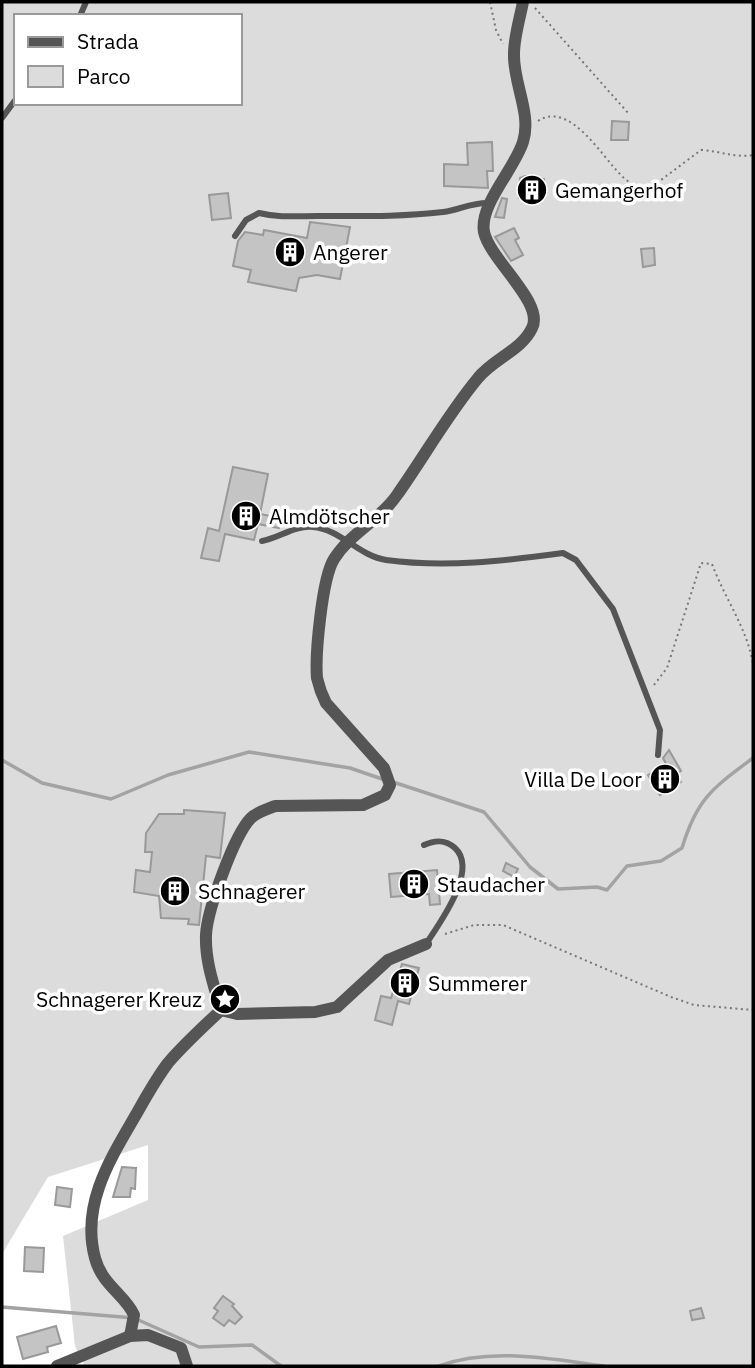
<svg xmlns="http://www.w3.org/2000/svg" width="755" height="1368" font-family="'IBM Plex Sans',sans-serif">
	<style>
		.green { fill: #dcdcdc; fill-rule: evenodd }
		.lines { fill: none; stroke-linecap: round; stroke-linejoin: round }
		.stream { stroke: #a3a3a3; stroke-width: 3.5 }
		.building { fill: #c4c4c4; stroke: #999; stroke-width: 2 }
		.path { stroke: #777; stroke-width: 2; stroke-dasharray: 2 3.5; stroke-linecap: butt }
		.lane { stroke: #555; stroke-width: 6 }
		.street { stroke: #555; stroke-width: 12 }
		.labels { text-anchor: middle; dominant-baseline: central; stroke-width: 7; stroke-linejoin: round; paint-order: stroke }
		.poi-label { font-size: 21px; fill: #000; stroke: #fff; text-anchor: start }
	</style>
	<rect width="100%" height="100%" fill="#fff"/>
	<path class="green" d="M2,2H753V1366H85L75,1346L63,1236L148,1200V1145L48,1177L2,1254ZM16,16H240V103H16Z"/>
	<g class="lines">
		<g class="stream">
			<polyline points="2,760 42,783 111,799 168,775 249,752 350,768 385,780"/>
			<path d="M393,782L484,812L530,867L558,889L597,887L607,890L627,866L661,861L682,848C697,798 713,788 753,758"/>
			<polyline points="2,1307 134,1318 199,1347 252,1345 281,1366"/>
			<path d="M439,1366C491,1347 550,1359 604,1366"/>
		</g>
	</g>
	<g class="building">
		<polygon points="612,121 629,122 628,140 611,140"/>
		<polygon points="492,142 493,171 487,171 488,188 444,186 444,164 468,165 467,143"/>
		<polygon points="525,176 544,179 544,198 519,198 520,178"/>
		<polygon points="228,193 231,218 212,220 209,195"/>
		<polygon points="502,198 507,199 504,218 495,217"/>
		<polygon points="310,222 350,227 340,279 317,275 299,278 296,291 248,282 251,270 233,266 238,241 245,232 263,235 264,230 307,238"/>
		<polygon points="514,228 519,238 515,240 523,255 511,261 495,237"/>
		<polygon points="654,248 655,265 643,267 641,249"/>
		<polygon points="233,467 268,474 260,514 281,518 279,528 258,524 254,540 225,534 219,561 201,558 208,528 219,531"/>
		<polygon points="669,750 681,771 676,774 681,782 660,795 648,775 666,764 663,758"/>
		<polygon points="184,810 225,813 220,858 206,856 199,925 188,924 189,919 161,918 159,896 134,892 136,870 150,872 152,852 145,852 146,833 159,814 184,814"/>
		<polygon points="506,863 518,869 514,877 503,871"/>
		<polygon points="437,870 440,904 430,905 429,894 391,897 389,874"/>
		<polygon points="402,964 419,968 409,1004 398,1001 392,1025 375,1020 381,996 391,998"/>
		<polygon points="122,1167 136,1168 135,1189 131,1188 130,1197 113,1197"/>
		<polygon points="57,1187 72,1189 70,1207 55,1205"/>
		<polygon points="25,1247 44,1248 43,1272 24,1271"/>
		<polygon points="223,1296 234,1304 232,1306 242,1317 235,1324 229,1320 224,1326 213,1318 218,1311 214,1308"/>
		<polygon points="701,1308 704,1318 692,1320 690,1311"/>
		<polygon points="56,1326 61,1343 47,1347 48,1352 23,1359 17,1337"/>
	</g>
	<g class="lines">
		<g class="path">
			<polyline points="490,2 496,30 503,44"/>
			<polyline points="535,8 629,114"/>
			<path d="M538,121C570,100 602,157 621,175C626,181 633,184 640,188L657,183L701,150C721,151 733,158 753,155"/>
			<path d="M654,685L667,668L701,563L712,564C725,599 747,628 753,664"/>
			<polyline points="445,934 474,925 503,925 671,997 694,1005 753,1010"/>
		</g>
		<g class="lane">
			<polyline points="80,16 86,2"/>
			<polyline points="2,118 16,99"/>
			<path d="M235,236L246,220L259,213C279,218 298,216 318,216C360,216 401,217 443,212C460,210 471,202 490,203"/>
			<path d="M262,541C279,538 295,525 313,527C340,529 359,556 386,560C445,568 504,561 563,553L576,560L613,609L660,730L658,755"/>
			<path d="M424,845C435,840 445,839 455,848C479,870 439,924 426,944"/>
		</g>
		<g class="street">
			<polyline points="221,1010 237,1014 315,1012 337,1007 388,960 426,944"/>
			<path d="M130,1336L134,1315C125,1295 102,1285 95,1258C81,1206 109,1161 134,1118C145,1099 155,1080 168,1063C184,1044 203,1027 221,1010C214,986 205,961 206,935C207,911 234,835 251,818C257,812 268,809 275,806L363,805L385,795L390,785L384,768L326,703C322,695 319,687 317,678C315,655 322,578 334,559C350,533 380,520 397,495C424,457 448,414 478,378C493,359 522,350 532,328C545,303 490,260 484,232C479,205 514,170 523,142C532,114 513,83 514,54C514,37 520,18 523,2"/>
			<polyline points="57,1366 130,1336 148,1335 181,1348 187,1366"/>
		</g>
	</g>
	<defs>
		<g id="building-disc" transform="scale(1.575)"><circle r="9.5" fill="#000" stroke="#fff"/><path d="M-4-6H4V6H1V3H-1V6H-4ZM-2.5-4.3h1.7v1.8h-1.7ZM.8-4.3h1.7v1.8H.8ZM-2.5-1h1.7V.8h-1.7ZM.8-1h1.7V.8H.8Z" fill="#fff"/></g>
		<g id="sight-disc" transform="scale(1.575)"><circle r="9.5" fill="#000" stroke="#fff"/><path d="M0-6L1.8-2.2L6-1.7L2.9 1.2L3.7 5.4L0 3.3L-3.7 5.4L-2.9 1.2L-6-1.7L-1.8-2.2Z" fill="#fff"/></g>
	</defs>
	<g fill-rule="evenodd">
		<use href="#building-disc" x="532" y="190"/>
		<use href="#building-disc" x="290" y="252"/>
		<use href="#building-disc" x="246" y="516"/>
		<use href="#building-disc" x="665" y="779"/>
		<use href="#building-disc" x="414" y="884"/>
		<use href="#building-disc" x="175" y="891"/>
		<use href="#building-disc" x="405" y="983"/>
		<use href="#sight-disc" x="225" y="999"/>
	</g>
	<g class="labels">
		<g class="poi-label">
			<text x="555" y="190">Gemangerhof</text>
			<text x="313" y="252">Angerer</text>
			<text x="269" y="516">Almdötscher</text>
			<text x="642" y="779" text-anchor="end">Villa De Loor</text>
			<text x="437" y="884">Staudacher</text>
			<text x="198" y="891">Schnagerer</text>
			<text x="428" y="983">Summerer</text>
			<text x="202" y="999" text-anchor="end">Schnagerer Kreuz</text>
		</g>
	</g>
	<rect width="755" height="1368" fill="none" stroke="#000000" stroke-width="7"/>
	<rect x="14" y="14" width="228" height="91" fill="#ffffff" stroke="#999999" stroke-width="2"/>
	<rect x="28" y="37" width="35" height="10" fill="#555555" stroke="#999999" stroke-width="2"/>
	<text x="77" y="49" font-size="21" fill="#000000">Strada</text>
	<rect x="28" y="66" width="35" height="21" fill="#dcdcdc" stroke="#999999" stroke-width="2"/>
	<text x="77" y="84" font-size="21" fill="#000000">Parco</text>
</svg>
